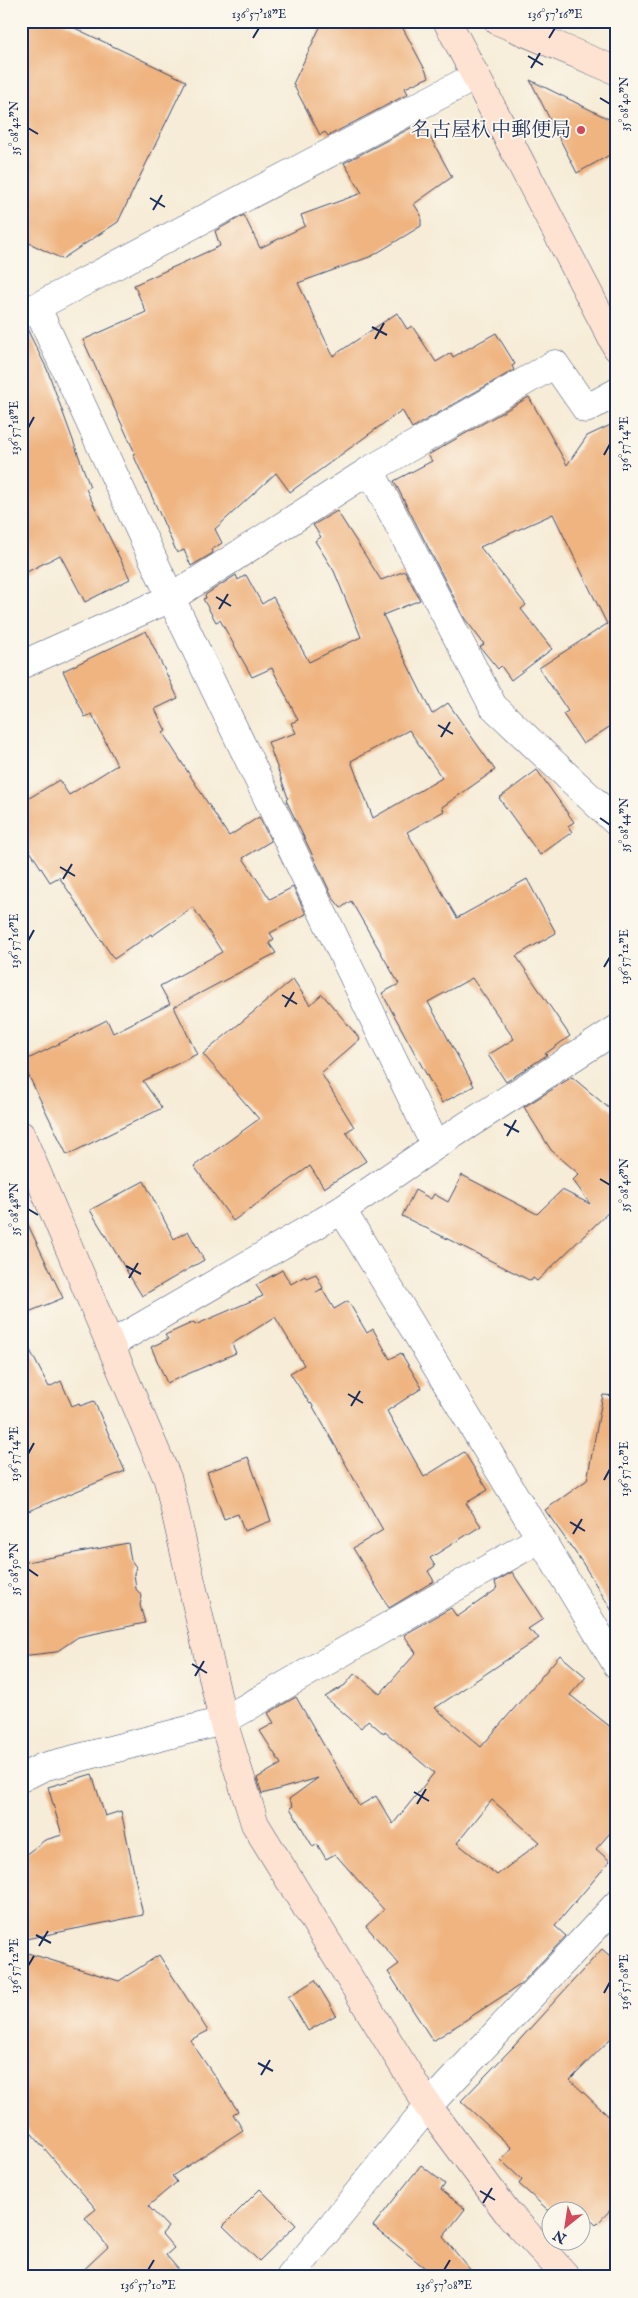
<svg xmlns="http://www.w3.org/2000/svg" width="638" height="2298" font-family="'IM FELL English','Noto Serif JP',serif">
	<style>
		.building { fill: #efb480; fill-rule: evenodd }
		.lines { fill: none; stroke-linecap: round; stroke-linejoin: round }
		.street-casing { stroke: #3c4b70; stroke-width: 29 }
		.secondary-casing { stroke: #3c4b70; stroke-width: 29 }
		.street { stroke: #fff; stroke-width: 28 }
		.secondary { stroke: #fee3d2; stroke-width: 28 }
		.ticks { fill: none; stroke: #1b2f5e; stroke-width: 2 }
		.poi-dot { fill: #d1495b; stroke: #fbf7ec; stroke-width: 2 }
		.labels { text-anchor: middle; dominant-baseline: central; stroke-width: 4; stroke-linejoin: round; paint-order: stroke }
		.poi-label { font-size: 20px; fill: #1b2f5e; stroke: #fbf7ec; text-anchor: end }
		.neatline { fill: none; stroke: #1b2f5e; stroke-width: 2 }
		.ticks-label { font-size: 12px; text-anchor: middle; fill: #1b2f5e }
	</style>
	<rect width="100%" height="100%" fill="#fbf7ec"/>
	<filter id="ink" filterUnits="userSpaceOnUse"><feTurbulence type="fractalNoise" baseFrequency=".02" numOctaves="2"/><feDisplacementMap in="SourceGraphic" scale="10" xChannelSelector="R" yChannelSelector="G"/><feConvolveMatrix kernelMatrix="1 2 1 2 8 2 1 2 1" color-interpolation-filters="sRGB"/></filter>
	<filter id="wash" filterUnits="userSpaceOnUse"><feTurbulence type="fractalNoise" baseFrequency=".0096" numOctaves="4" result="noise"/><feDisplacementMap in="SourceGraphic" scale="20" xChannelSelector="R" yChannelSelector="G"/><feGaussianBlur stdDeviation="1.12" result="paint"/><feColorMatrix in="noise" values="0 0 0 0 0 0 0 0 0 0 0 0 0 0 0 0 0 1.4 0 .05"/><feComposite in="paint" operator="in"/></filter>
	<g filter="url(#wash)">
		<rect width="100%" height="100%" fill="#f6ecd7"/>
		<g id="blocks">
			<g class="building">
				<polygon points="21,21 60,21 186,81 118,222 62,259 21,239"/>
				<polygon points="323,21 399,21 429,77 405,88 408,94 328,136 325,132 320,135 293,84"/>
				<polygon points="530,80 617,123 617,151 577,173"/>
				<polygon points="422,122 452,177 414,204 421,215 421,226 372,256 298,283 333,356 397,313 407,329 412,326 436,362 451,353 453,357 496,333 515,364 512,366 514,370 412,428 402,410 290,492 276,473 215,529 222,543 211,550 213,553 191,566 184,550 177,553 133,454 135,453 83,340 146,312 134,285 220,246 215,231 244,215 260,248 305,226 301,215 362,193 344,163"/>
				<polygon points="27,329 47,369 90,487 86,489 130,579 85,602 60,555 21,575 21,330"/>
				<polygon points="529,397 567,465 587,436 617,422 617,722 583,744 563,714 568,711 539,668 607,624 553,514 480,547 526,605 521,609 552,649 511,680 501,666 498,669 480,647 484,644 465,619 394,481 432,461 428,455"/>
				<path d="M337,511L381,580L405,571L420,600L383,615L432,714L448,703L495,770L442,807L444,811L407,832L457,918L527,879L556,933L516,956L570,1036L545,1054L547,1055L506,1082L488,1055L514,1039L472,978L428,1002L474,1086L442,1103L382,993L399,984L351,901L341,908L333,898L286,800L288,798L268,742L296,733L291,723L298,720L272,668L252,677L220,620L216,622L203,599L206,598L205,595L236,575L238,580L246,575L262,604L273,597L309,662L361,637L334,571L315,541L321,537L313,525ZM409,730L442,778L373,818L351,761Z"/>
				<polygon points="146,631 178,698 155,709 166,731 163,733 228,835 229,836 259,817 271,841 243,858 270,899 293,887 306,914 270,933 274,939 269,943 276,953 174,1007 197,1054 143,1081 162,1108 67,1155 22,1062 107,1020 113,1033 170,1004 160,986 222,952 193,907 152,936 151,934 114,959 59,877 50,882 21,837 21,803 59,780 69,795 117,765 92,714 85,717 63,671"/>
				<polygon points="537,770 574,822 568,826 572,832 540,855 499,798"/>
				<polygon points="293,979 310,1005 322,994 360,1039 321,1073 354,1127 346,1132 366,1161 324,1188 310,1166 233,1221 194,1166 259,1119 203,1054"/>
				<polygon points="572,1077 617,1115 617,1204 537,1281 533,1278 531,1281 402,1216 415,1190 431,1199 434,1194 448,1202 462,1175 537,1214 562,1190 590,1204 573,1180 579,1174 551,1150 524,1107"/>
				<polygon points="144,1181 174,1239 188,1231 204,1260 142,1296 90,1210"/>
				<polygon points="21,1210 63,1298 21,1315"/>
				<polygon points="282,1270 291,1284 305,1276 306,1278 316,1274 323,1288 315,1293 322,1289 334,1309 348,1301 367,1333 373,1329 390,1359 401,1353 422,1388 387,1411 424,1477 464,1452 488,1490 466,1503 481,1526 430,1558 435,1566 428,1571 434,1581 389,1608 353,1548 383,1530 311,1403 310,1404 290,1373 304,1365 275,1317 232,1344 236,1353 167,1383 151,1347 168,1339 165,1335 194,1322 195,1325 263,1296 256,1285"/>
				<polygon points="21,1333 49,1387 61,1381 72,1406 79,1403 80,1406 94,1401 125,1471 21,1514"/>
				<polygon points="603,1395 617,1396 617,1619 582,1562 545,1510 587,1480"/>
				<polygon points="248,1457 271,1521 244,1531 238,1514 224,1519 207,1472"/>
				<polygon points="128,1543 131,1560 136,1567 134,1573 136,1589 142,1596 140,1605 145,1623 78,1637 56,1652 21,1656 21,1563"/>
				<path d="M512,1572L543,1619L528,1629L539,1638L435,1708L481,1747L560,1655L586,1677L570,1695L617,1732V1825L596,1849L610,1861L555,1926L566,1936L520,1985L433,2041L388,1972L399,1964L366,1926L384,1910L335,1854L326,1859L317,1844L313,1847L290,1808L293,1806L289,1799L318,1778L262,1794L257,1778L281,1764L260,1731L274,1723L268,1713L296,1697L359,1806L376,1796L393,1824L434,1773L385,1732L384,1734L368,1720L361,1728L325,1697L345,1685L355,1673L380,1694L416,1653L404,1635L451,1608L457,1617L497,1589L495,1582ZM492,1800L540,1842L497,1875L457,1843Z"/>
				<polygon points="92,1774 105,1816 121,1811 143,1915 21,1940 21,1858 45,1840 62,1835 48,1787"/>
				<polygon points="602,1949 617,1962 617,2026 613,2030 616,2033 570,2080 617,2124 617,2203 596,2225 580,2210 548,2210 519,2184 522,2180 501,2160 512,2148 461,2101 514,2046"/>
				<polygon points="21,1951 119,1981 159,1955 208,2031 190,2040 238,2111 233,2114 243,2130 172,2176 177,2182 148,2206 168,2227 162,2234 174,2248 166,2255 185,2277 76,2277 108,2247 85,2218 96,2209 21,2121"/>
				<polygon points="315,1980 336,2015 308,2031 288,1997"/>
				<polygon points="421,2165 445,2184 441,2190 465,2209 443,2237 476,2277 436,2277 373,2226"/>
				<polygon points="260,2189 296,2225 259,2261 223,2226"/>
			</g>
		</g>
	</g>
	<g filter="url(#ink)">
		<use href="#blocks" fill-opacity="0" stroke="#3c4b70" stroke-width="1"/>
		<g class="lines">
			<g class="street-casing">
				<g id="street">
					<polyline points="37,308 171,598 435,1146"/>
					<polyline points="21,315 476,76"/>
					<polyline points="370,470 493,706 617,823"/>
					<polyline points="21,665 171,598 370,470 555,364 586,409 617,392"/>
					<polyline points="342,1210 617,1665"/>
					<polyline points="111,1344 342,1210 435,1146 617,1029"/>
					<polyline points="21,1778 43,1767 223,1721 541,1538"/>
					<polyline points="290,2277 428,2106 617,1904"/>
				</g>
			</g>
			<g class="secondary-casing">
				<g id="secondary">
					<polyline points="447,21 617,348"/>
					<polyline points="498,21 617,71"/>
					<polyline points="21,1135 168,1480 223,1721 255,1824 428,2106 507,2212 567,2277"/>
				</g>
			</g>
			<use href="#street" class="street"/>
			<use href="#secondary" class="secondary"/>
		</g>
	</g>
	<path class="ticks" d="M253,38L259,28M549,38L555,28M528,56L543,65M531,68L540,53M600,98L610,104M28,128L38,134M150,198L165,207M153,210L162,195M372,327L387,335M375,339L384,323M28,428L34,417M604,455L610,444M216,597L231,606M219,609L228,594M438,725L453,734M441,737L450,722M600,818L610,825M60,867L75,876M63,879L72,864M28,941L34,930M604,967L610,957M282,995L297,1004M285,1007L294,992M504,1124L519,1132M507,1136L516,1120M600,1179L610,1185M28,1209L38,1215M126,1266L141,1274M129,1278L138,1263M348,1394L363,1403M351,1406L360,1391M28,1454L34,1443M604,1480L610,1469M570,1522L585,1531M573,1534L582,1519M28,1569L38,1576M192,1664L207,1673M195,1676L204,1661M414,1792L429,1801M417,1804L426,1789M36,1935L51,1943M39,1946L48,1931M28,1966L34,1956M604,1993L610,1982M258,2063L273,2071M261,2075L270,2060M480,2191L495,2200M483,2203L492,2188M148,2270L154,2260M444,2270L450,2260"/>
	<circle class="poi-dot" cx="581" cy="130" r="5"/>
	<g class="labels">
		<g class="poi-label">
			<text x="571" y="130">名古屋杁中郵便局</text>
		</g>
	</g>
	<rect width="638" height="2298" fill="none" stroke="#fbf7ec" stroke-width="55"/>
	<g transform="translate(566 2226) rotate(210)"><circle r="24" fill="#fbf7ec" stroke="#a1a7b3"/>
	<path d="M0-4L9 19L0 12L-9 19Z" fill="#d1495b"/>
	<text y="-8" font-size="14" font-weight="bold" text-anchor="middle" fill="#1b2f5e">N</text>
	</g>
	<rect x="28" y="28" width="582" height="2242" class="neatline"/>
	<g class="ticks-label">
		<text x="259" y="18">136°57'18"E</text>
		<text x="555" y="18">136°57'16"E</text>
		<text transform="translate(624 104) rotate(-90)" y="4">35°08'40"N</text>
		<text transform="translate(14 128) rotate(-90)" y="4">35°08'42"N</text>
		<text transform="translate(14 428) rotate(-90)" y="4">136°57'18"E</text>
		<text transform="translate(624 444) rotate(-90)" y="4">136°57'14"E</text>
		<text transform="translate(624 825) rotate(-90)" y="4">35°08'44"N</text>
		<text transform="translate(14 941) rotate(-90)" y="4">136°57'16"E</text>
		<text transform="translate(624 957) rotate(-90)" y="4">136°57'12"E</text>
		<text transform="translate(624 1185) rotate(-90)" y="4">35°08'46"N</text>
		<text transform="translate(14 1209) rotate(-90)" y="4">35°08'48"N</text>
		<text transform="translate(14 1454) rotate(-90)" y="4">136°57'14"E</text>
		<text transform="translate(624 1469) rotate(-90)" y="4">136°57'10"E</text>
		<text transform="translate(14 1569) rotate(-90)" y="4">35°08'50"N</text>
		<text transform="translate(14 1966) rotate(-90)" y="4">136°57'12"E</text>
		<text transform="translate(624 1982) rotate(-90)" y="4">136°57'08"E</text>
		<text x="148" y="2289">136°57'10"E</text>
		<text x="444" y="2289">136°57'08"E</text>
	</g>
</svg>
